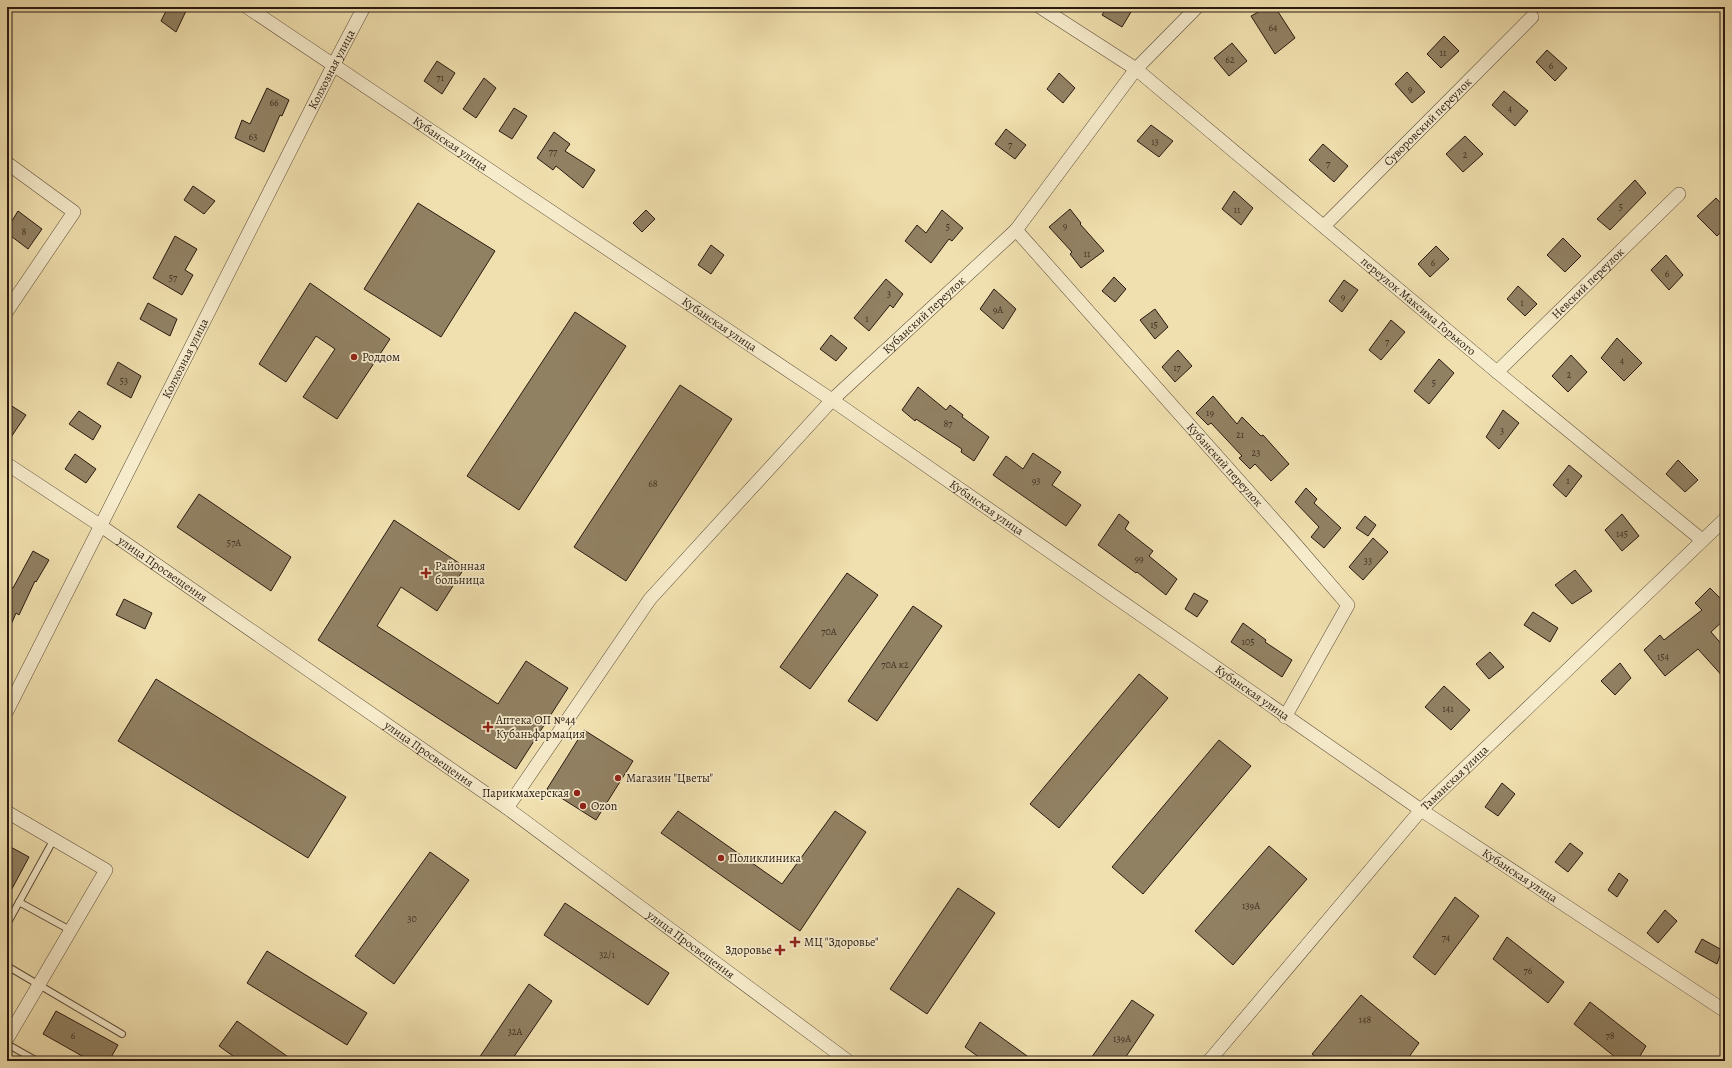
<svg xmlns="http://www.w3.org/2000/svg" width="1732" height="1068" font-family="Alegreya,serif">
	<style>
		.building { fill: #918163; stroke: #291a10 }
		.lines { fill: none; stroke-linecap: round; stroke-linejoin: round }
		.service-casing { stroke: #5b4c38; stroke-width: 8 }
		.minor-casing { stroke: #5b4c38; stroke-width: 14 }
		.service { stroke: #f6ebcb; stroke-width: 6 }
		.minor { stroke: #f6ebcb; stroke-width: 13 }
		.poi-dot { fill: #8f2418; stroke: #f6ebcb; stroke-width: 1.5 }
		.labels { text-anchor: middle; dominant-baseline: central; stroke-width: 3.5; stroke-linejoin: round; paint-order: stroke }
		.number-label { font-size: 10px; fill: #433425 }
		.street-label { font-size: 12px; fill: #291a10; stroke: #f6ebcb }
		.poi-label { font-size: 12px; fill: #291a10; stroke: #f6ebcb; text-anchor: start }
	</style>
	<rect width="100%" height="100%" fill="#f1e0af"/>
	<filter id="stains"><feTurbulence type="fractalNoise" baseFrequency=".005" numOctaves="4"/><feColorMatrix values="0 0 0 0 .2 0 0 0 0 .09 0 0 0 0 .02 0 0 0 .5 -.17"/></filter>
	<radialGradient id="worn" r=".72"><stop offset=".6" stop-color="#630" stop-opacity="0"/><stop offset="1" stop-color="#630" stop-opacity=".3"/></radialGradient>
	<g class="building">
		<polygon points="168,7 179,7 186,11 176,32 161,21"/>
		<polygon points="1107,7 1134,7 1122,27 1102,15"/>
		<polygon points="1268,7 1275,7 1295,38 1275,54 1251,16"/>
		<polygon points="1444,36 1459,51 1441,68 1427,54"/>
		<polygon points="1232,43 1247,61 1229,76 1214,58"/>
		<polygon points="1547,50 1567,68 1555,81 1536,62"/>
		<polygon points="437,61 455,73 442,94 424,81"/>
		<polygon points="1407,72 1425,92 1412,103 1395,84"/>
		<polygon points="1059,73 1075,88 1063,103 1047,89"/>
		<polygon points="484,78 496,88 476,118 463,109"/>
		<polygon points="267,88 289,100 282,116 280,115 264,152 235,138 242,120 250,124"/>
		<polygon points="1504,91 1528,111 1515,126 1492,105"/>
		<polygon points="514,108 527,116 512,139 499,131"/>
		<polygon points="1151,125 1173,141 1159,157 1137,141"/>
		<polygon points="1006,129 1026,145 1015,159 995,144"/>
		<polygon points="554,132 570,144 565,151 595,170 583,188 556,166 553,170 537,158"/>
		<polygon points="1465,136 1483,154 1463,172 1446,154"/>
		<polygon points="1323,144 1348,166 1334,182 1309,160"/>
		<polygon points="1635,180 1646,193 1610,230 1597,219"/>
		<polygon points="193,186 215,201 204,214 184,200"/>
		<polygon points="1234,191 1253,208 1241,225 1222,209"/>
		<polygon points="1716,198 1725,208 1725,228 1717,236 1697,216"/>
		<polygon points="418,203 495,251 441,337 364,289"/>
		<polygon points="1070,209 1081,223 1080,224 1104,251 1081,268 1070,254 1072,252 1049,227"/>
		<polygon points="646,210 655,219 642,232 633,223"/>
		<polygon points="942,210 963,228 952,241 949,239 931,263 905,241 917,225 926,233"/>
		<polygon points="18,211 42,229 28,249 7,233 7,229"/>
		<polygon points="175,236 197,249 185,270 193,275 182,295 153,278"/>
		<polygon points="1563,238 1581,256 1565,272 1547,255"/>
		<polygon points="711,245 724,255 711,274 698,265"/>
		<polygon points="1436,246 1449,259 1430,277 1418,264"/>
		<polygon points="1666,255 1683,275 1669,290 1651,270"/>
		<polygon points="1114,277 1126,289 1115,302 1102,291"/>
		<polygon points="886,279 903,294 893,308 890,305 869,331 854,318"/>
		<polygon points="1344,280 1358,290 1342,312 1329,301"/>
		<polygon points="310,283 390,339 337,419 303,397 335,349 316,336 286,382 259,364"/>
		<polygon points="1518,286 1537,304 1525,316 1507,299"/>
		<polygon points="994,289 1016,309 1003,329 980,309"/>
		<polygon points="148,303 177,319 170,336 140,319"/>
		<polygon points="1155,309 1168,327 1155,339 1140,320"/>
		<polygon points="575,312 626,346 519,510 467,476"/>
		<polygon points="1391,320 1405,332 1381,360 1369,350"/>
		<polygon points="831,335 847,348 836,361 820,349"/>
		<polygon points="1617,338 1642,363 1624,381 1601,358"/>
		<polygon points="1178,350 1192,366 1175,382 1162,367"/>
		<polygon points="1571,355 1587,372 1568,392 1552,376"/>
		<polygon points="1439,359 1454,373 1429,404 1414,391"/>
		<polygon points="118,362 141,376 131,398 107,384"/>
		<polygon points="680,385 732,419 626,581 574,547"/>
		<polygon points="918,387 946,410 950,405 963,415 962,417 989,437 974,461 961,452 962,449 916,419 915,421 902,410"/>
		<polygon points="1213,396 1237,424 1242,417 1261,436 1263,435 1289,464 1271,481 1255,464 1250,469 1239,458 1242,456 1211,423 1208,425 1196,413"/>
		<polygon points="7,403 26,415 7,443"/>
		<polygon points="1503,410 1519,423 1499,449 1486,437"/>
		<polygon points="79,411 101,426 93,440 69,424"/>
		<polygon points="1033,453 1061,472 1052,485 1081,505 1066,526 993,475 1006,456 1023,469"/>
		<polygon points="75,454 96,469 86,483 65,469"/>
		<polygon points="1678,460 1698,480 1685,492 1666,474"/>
		<polygon points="1569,465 1582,476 1566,497 1553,485"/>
		<polygon points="1306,488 1317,499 1314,503 1341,528 1324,548 1311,537 1319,527 1295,502"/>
		<polygon points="199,494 291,557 271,591 177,527"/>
		<polygon points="1119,514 1129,522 1125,529 1153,551 1149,556 1177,579 1166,595 1137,572 1136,573 1098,545"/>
		<polygon points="1622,514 1639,536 1622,551 1605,530"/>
		<polygon points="1365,516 1376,525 1368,536 1356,528"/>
		<polygon points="394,520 465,567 437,611 401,587 377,626 498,704 526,661 568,688 516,769 318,640"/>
		<polygon points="1373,538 1388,552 1363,580 1349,567"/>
		<polygon points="33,551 49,560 36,582 35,581 19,615 16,613 7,634 7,586 13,588"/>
		<polygon points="1575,570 1592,591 1572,604 1555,585"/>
		<polygon points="847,573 878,595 810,689 780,667"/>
		<polygon points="1710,588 1725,603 1725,619 1711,632 1725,648 1725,679 1698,649 1665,676 1644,650 1660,635 1664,640 1702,610 1695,603"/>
		<polygon points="1194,593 1208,601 1197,617 1185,609"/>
		<polygon points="124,599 152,613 145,629 116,615"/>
		<polygon points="913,606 942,626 877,721 848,701"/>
		<polygon points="1533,612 1558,628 1550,642 1524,625"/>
		<polygon points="1243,623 1266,640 1265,642 1292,660 1282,677 1231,642"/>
		<polygon points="1490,652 1504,667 1489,679 1476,664"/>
		<polygon points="1620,663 1631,678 1615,695 1601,681"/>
		<polygon points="1139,674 1168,698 1059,828 1030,804"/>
		<polygon points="156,679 346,797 308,858 118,741"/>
		<polygon points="1444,686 1470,710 1451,730 1425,707"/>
		<polygon points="584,730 633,761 596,820 547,789"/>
		<polygon points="1219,740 1251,766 1143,894 1112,867"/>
		<polygon points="1502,783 1515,794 1498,816 1485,807"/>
		<polygon points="678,811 782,884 835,811 866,832 800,931 661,833"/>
		<polygon points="1570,843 1583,853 1568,872 1555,862"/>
		<polygon points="7,845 29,857 7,898"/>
		<polygon points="1269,846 1307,879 1233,965 1195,931"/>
		<polygon points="430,852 469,880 394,984 355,956"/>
		<polygon points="1619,873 1628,880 1617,897 1608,890"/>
		<polygon points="958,888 995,913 927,1014 890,989"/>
		<polygon points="1455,897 1479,916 1435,975 1413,957"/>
		<polygon points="565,903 669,973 648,1005 544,935"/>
		<polygon points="1665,910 1677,921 1658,943 1647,933"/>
		<polygon points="1507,937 1564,982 1548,1003 1493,959"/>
		<polygon points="1702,939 1722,950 1717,964 1695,952"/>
		<polygon points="267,951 367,1013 347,1045 247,983"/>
		<polygon points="529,984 552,1001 511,1061 477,1061"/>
		<polygon points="1361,995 1419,1043 1406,1061 1321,1061 1312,1054"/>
		<polygon points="1132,1000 1154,1015 1123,1061 1089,1061"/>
		<polygon points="1590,1002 1646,1046 1637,1061 1620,1061 1574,1024"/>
		<polygon points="56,1011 118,1045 109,1061 91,1061 43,1034"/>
		<polygon points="237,1021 294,1061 240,1061 219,1046"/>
		<polygon points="980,1022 1034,1061 984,1061 965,1047"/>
	</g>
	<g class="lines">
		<g class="service-casing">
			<g id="service">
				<polyline points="19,902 70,930"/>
				<polyline points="7,924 54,839"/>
				<polyline points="7,966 122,1034"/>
				<polyline points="7,1044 37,1061"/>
			</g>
		</g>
		<g class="minor-casing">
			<g id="minor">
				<path id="s1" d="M247,7L832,400L1421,810L1725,1011"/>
				<path id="s2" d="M1040,7L1136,69L1497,372L1702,540"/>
				<polyline points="7,163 74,212 7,311"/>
				<path id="s3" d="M1324,226L1532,17"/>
				<path id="s4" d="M1016,230L1290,538L1348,605L1285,717"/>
				<path id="s5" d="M1497,372L1679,194"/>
				<path id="s6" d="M7,464L101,526L507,808L848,1061"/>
				<path id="s7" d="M7,711L334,64L364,7"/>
				<path id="s8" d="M507,808L650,599L832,400L1016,230L1136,69L1197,7"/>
				<polyline points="7,812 106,870 7,1039"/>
				<path id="s9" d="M1209,1061L1421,810L1725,519"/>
			</g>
		</g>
		<use href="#service" class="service"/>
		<use href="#minor" class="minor"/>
	</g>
	<g class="poi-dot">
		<circle cx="354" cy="357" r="4"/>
		<path d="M424 567h4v4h4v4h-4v4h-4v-4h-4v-4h4z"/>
		<path d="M486 721h4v4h4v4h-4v4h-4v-4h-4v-4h4z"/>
		<circle cx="618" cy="778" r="4"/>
		<circle cx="577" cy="793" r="4"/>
		<circle cx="583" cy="806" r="4"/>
		<circle cx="721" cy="858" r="4"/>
		<path d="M793 936h4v4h4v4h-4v4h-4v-4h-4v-4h4z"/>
		<path d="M778 944h4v4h4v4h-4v4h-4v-4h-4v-4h4z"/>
	</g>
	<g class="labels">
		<g class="number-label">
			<text x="1273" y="27">64</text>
			<text x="1443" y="52">11</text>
			<text x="1230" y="59">62</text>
			<text x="1551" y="65">6</text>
			<text x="440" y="77">71</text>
			<text x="1410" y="88">9</text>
			<text x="274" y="102">66</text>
			<text x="1510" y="108">4</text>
			<text x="253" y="136">63</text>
			<text x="1155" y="141">13</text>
			<text x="1010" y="144">7</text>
			<text x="553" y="151">77</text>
			<text x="1465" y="154">2</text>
			<text x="1328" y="163">7</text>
			<text x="1621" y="206">5</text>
			<text x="1237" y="209">11</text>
			<text x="1065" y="225">9</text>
			<text x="948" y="226">5</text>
			<text x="24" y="231">8</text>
			<text x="1087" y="253">11</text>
			<text x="1433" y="262">6</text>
			<text x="1667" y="273">6</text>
			<text x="173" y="277">57</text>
			<text x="889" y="293">3</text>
			<text x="1343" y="296">9</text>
			<text x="1522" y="302">1</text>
			<text x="998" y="309">9А</text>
			<text x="867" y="318">1</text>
			<text x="1154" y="324">15</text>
			<text x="1387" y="341">7</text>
			<text x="1622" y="360">4</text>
			<text x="1177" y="367">17</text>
			<text x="1569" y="374">2</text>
			<text x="124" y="380">53</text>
			<text x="1434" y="382">5</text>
			<text x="1210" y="412">19</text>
			<text x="948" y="423">87</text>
			<text x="1502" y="430">3</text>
			<text x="1240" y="434">21</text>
			<text x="1256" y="452">23</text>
			<text x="1036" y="480">93</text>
			<text x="1568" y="480">1</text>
			<text x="653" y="483">68</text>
			<text x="1622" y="533">145</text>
			<text x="234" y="542">57А</text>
			<text x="1139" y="558">99</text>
			<text x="1368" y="560">33</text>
			<text x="829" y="631">70А</text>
			<text x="1248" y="641">105</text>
			<text x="1663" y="656">154</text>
			<text x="895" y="664">70А к2</text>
			<text x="1448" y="708">141</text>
			<text x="1251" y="905">139А</text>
			<text x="412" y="918">30</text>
			<text x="1446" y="937">74</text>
			<text x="607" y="954">32/1</text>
			<text x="1528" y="970">76</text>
			<text x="1365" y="1019">148</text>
			<text x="515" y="1031">32А</text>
			<text x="73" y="1035">6</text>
			<text x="1610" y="1035">78</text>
			<text x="1122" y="1038">139А</text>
		</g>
		<g class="street-label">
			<text stroke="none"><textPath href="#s7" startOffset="719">Колхозная улица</textPath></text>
			<text stroke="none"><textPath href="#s3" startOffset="147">Суворовский переулок</textPath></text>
			<text stroke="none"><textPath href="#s1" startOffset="245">Кубанская улица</textPath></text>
			<text stroke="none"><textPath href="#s5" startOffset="127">Невский переулок</textPath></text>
			<text stroke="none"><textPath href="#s2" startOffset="483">переулок Максима Горького</textPath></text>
			<text stroke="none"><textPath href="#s8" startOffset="648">Кубанский переулок</textPath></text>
			<text stroke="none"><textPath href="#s1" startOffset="569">Кубанская улица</textPath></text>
			<text stroke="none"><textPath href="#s7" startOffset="395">Колхозная улица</textPath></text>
			<text stroke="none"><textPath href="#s4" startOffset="314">Кубанский переулок</textPath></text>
			<text stroke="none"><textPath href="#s1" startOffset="893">Кубанская улица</textPath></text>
			<text stroke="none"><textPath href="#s6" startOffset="188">улица Просвещения</textPath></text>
			<text stroke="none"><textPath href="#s1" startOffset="1217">Кубанская улица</textPath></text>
			<text stroke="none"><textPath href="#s6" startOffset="512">улица Просвещения</textPath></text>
			<text stroke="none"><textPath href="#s9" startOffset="375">Таманская улица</textPath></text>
			<text stroke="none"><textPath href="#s1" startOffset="1541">Кубанская улица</textPath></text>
			<text stroke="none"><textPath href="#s6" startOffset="836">улица Просвещения</textPath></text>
		</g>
		<g class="poi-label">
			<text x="362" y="357">Роддом</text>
			<text x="435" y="566">Районная<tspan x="435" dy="14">больница</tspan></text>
			<text x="496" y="720">Аптека ОП №44<tspan x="496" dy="14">Кубаньфармация</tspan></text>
			<text x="626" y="778">Магазин "Цветы"</text>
			<text x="569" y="793" text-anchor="end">Парикмахерская</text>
			<text x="591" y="806">Ozon</text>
			<text x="729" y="858">Поликлиника</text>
			<text x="804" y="942">МЦ "Здоровье"</text>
			<text x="772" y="950" text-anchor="end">Здоровье</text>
		</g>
	</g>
	<rect width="1732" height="1068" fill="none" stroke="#f1e0af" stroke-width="24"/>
	<rect x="8" y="8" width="1716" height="1052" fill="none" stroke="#291a10" stroke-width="2"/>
	<rect x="12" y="12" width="1708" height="1044" fill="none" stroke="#291a10"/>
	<rect width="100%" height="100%" filter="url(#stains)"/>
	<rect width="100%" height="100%" fill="url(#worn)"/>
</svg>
